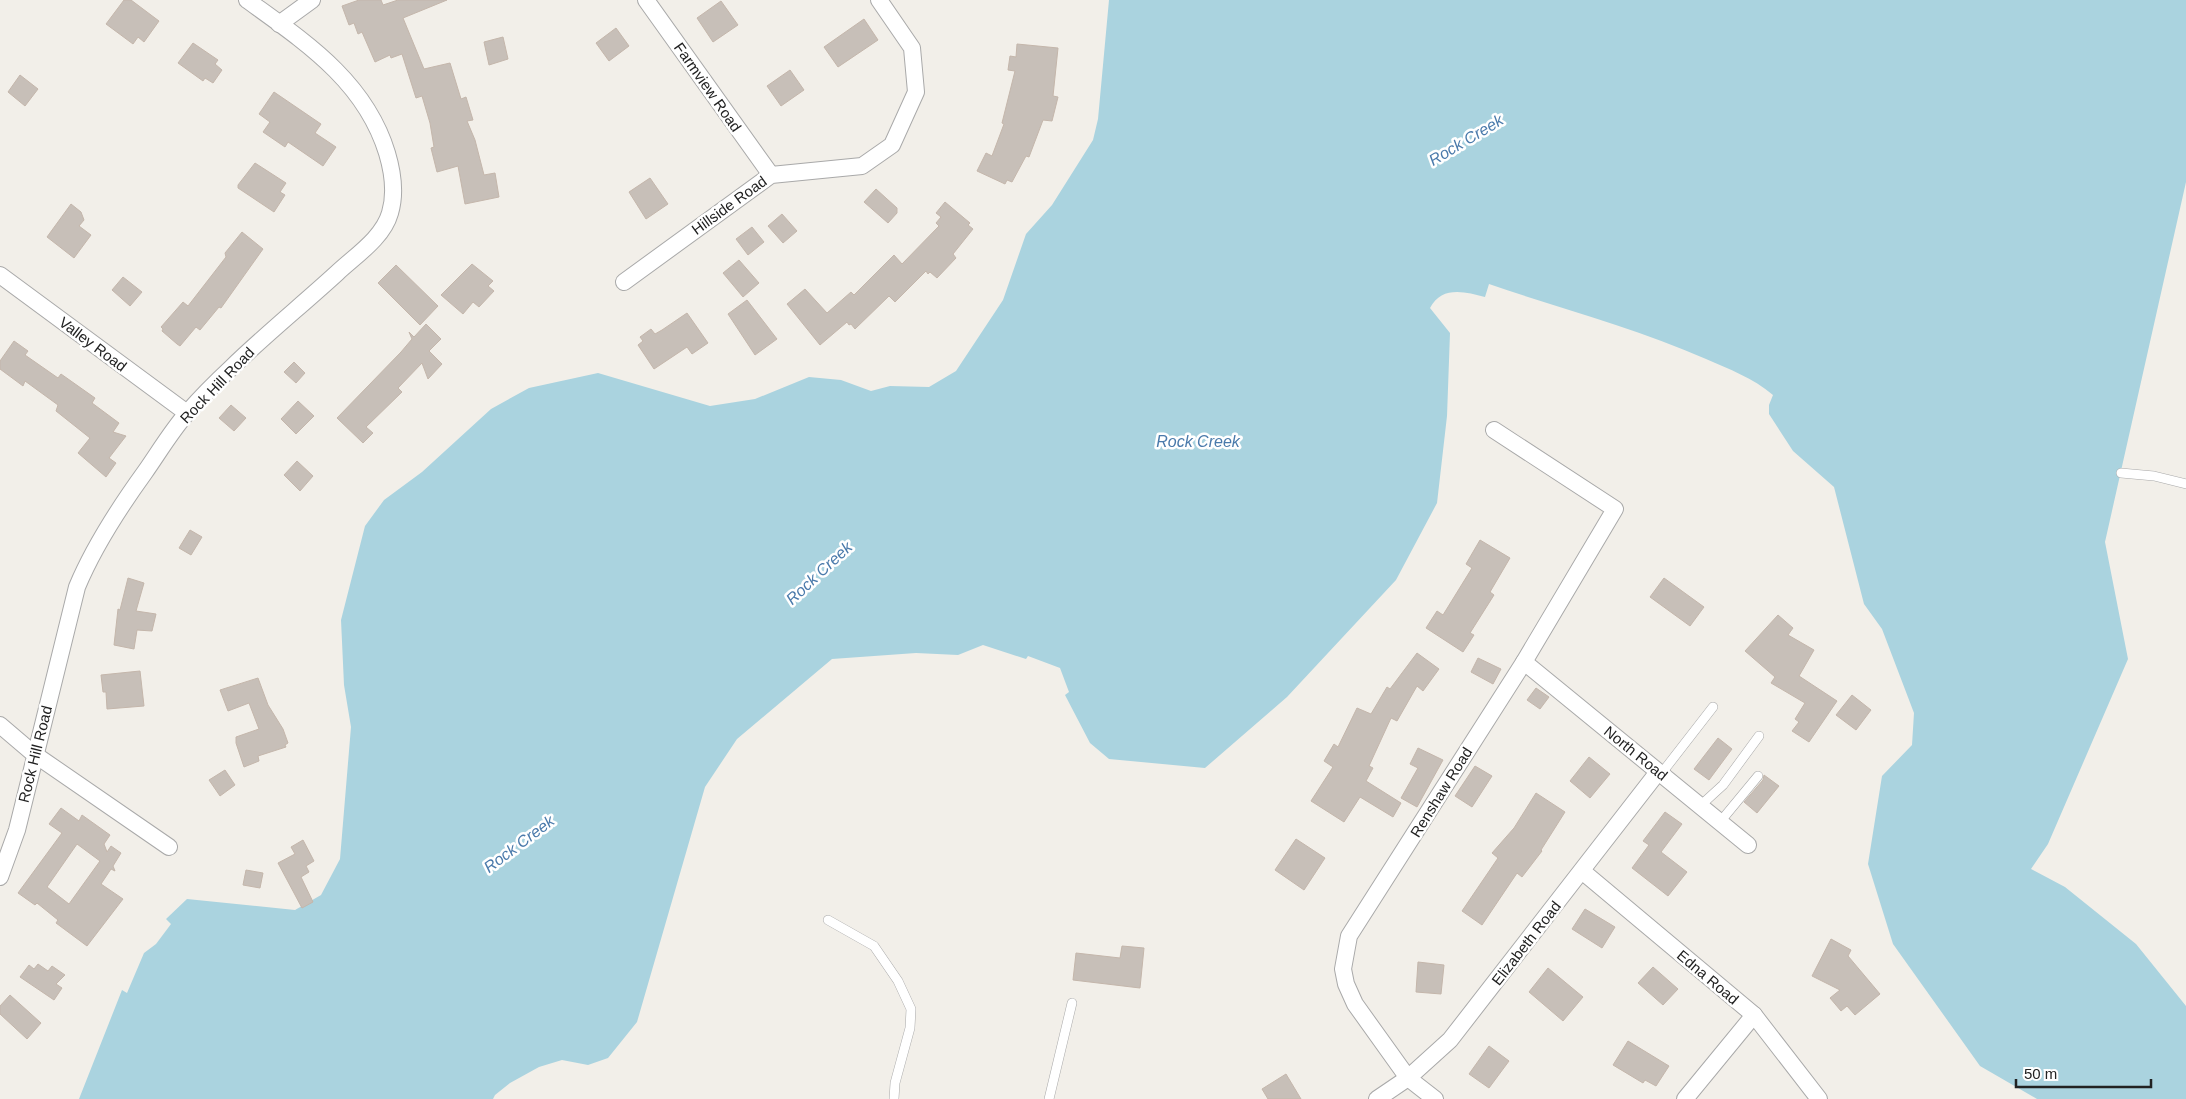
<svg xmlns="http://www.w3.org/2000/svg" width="2186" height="1099" font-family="Helvetica,sans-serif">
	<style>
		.water { fill: #aad3df }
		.building { fill: #c7bfb8; stroke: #c4b6ab; fill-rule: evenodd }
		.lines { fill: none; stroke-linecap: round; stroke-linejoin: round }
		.lane-casing { stroke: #a9a9a9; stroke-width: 10 }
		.street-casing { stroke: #a9a9a9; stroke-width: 18 }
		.lane { stroke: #fff; stroke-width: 9 }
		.street { stroke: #fff; stroke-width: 16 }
		.labels { text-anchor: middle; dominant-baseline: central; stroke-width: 5; stroke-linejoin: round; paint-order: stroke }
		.street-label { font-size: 15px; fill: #222; stroke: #fff }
		.water-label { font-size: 16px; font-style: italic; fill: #4a7aab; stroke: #fff }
	</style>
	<rect width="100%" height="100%" fill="#f2efe9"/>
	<path class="water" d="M1109,0H2186V182L2105,542L2128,659L2048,844L2031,869L2065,887L2136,944L2186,1006V1099H2037L1980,1066L1893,944L1868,864L1882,776L1912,745L1914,713L1882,629L1864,604L1834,487L1793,451L1769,414V405L1773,395C1753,378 1729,369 1706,359C1636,328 1561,309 1489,284L1485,297C1464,291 1441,286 1430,308L1450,333L1447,416L1437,503L1396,580L1287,697L1205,768L1109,759L1090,743L1065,695L1069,692L1060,668L1028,656L1026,659L983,645L958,655L916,653L832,659L737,739L705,787L637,1022L608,1058L588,1065L562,1060L539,1067L510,1083L495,1095L493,1099H79L122,990L127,993L144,953L156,944L171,924L166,919L187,899L295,910L321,895L340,859L351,727L344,685L341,620L365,526L384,500L422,472L491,409L529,388L598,373L710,406L755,399L809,377L841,380L871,391L890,386L929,387L956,371L1003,300L1026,234L1052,205L1093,140L1098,119Z"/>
	<g class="building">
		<polygon points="124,0 131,0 159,21 144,42 138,37 133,44 106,24"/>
		<polygon points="359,0 381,0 383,5 398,0 447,0 403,18 424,69 450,63 461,99 466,97 473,120 467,121 475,140 484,175 495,173 499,197 465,204 458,166 437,172 431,148 434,147 430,123 422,96 416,98 402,54 391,58 390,55 375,62 362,32 358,34 354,23 349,25 342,6"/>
		<polygon points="721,1 738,25 713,42 697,18"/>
		<polygon points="864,19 878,40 838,67 824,47"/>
		<polygon points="616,28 629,46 609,61 596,43"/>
		<polygon points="503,37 508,59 489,65 484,42"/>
		<polygon points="193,43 218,60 215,64 222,70 213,83 205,78 203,81 178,63"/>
		<polygon points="1017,44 1058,48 1053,96 1058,97 1052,121 1043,120 1029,157 1026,156 1012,182 1007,180 1005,184 977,171 986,153 992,156 1004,124 1002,123 1015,71 1008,70 1010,56 1016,57"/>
		<polygon points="790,70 804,90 781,106 767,86"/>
		<polygon points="20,75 38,89 25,106 8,92"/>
		<polygon points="274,92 321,124 315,133 336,147 323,166 288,142 285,147 263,132 270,122 259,114"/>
		<polygon points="255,163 286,183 280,192 285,195 274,212 238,188 238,185"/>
		<polygon points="650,178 668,204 646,219 629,192"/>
		<polygon points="876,189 897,208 897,213 888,223 864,202"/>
		<polygon points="945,202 970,223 968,225 973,229 953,254 956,258 937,278 930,272 928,274 926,271 895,302 889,296 855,329 851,324 849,325 847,322 820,345 787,304 805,289 827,313 851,292 854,295 894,255 902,264 939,226 936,223 941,217 936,213"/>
		<polygon points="71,204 81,212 84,220 79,226 91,235 74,258 47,237"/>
		<polygon points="782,214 797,231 783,243 768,226"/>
		<polygon points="752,227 764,242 748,255 736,239"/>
		<polygon points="242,232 263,249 221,308 219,307 200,330 196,327 180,346 177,344 162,331 163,329 161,327 183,302 188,306 226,257 225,253"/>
		<polygon points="739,260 759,283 743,297 723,273"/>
		<polygon points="472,264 493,281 488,286 494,291 479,307 473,302 463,314 441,295"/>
		<polygon points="396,265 438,306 420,325 378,283"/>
		<polygon points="123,277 142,292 130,306 112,290"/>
		<polygon points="747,300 777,339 755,355 728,314"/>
		<polygon points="687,313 708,343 692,354 687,347 654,369 638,345 643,341 640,337 651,329 655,334 662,330"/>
		<polygon points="426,324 441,339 429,351 442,364 428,379 422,363 398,388 402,392 366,427 373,433 363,443 337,418 401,352 412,339 409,332 414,337"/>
		<polygon points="14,341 28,351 25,355 58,378 61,374 95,398 92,403 119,423 113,432 126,436 109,458 116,463 106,477 78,453 90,438 56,411 58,405 25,381 23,386 0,369 0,361"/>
		<polygon points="294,362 305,373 296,383 284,372"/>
		<polygon points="298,401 314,416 296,434 281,419"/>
		<polygon points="231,405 246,418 234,431 219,418"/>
		<polygon points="297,461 313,476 300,491 284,475"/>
		<polygon points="190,530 202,537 191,555 179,548"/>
		<polygon points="1480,540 1510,558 1490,592 1494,595 1470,633 1474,635 1463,652 1426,628 1437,611 1443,615 1472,568 1466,564"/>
		<polygon points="128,578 144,583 136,611 156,614 152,631 137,630 134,649 114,645 118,609 120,610"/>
		<polygon points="1664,578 1704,607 1690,626 1650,597"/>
		<polygon points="1778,615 1793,628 1788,635 1814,650 1799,676 1837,701 1809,742 1792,731 1799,722 1795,719 1805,703 1771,683 1775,677 1745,651"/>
		<polygon points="1417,653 1439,669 1423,691 1417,686 1397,721 1391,718 1369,766 1373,768 1366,781 1401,803 1393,817 1360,797 1344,822 1311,801 1333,767 1324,761 1334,744 1338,747 1357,708 1371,714 1387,687 1390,689"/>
		<polygon points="1478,658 1501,669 1493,684 1471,672"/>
		<polygon points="140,671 144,706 107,709 106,692 103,692 101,675"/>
		<polygon points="258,678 268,705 283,729 288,743 285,745 286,747 258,756 259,761 244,767 236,743 236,737 259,729 249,703 228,711 220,690"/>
		<polygon points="1536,688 1549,697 1540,709 1527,700"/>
		<polygon points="1852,695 1871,710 1856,730 1836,715"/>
		<polygon points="1718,738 1732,749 1709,780 1694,769"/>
		<polygon points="1418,748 1443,760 1417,807 1401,798 1418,768 1410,764"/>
		<polygon points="1589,757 1610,774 1590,798 1570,781"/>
		<polygon points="1475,766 1492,776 1472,807 1455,796"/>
		<polygon points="225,770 235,785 220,796 209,780"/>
		<polygon points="1764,775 1779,786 1757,813 1744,802 1763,780"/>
		<polygon points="1536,793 1565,812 1541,850 1542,851 1522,877 1517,873 1482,925 1462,911 1498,858 1492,853 1514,828"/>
		<path d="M61,808L79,821L82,815L110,835L104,844L107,852L111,846L121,853L113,866L115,871L111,869L101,884L123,899L87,946L56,923L58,920L37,903L35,905L18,893L62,833L49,824ZM77,844L100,861L69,904L47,887Z"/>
		<polygon points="1665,812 1682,824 1661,852 1687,872 1668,896 1632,868 1649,845 1643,841"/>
		<polygon points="1296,839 1325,858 1304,890 1275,870"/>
		<polygon points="303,840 314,861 306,866 309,872 301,877 313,902 302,908 278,863 295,854 291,847"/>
		<polygon points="246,870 263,873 260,888 243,885"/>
		<polygon points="1585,909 1615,927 1602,948 1572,929"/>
		<polygon points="1831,939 1851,950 1848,956 1880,994 1855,1015 1847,1006 1841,1011 1830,998 1840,990 1812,976"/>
		<polygon points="1122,946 1144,948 1140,988 1073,980 1076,953 1120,958"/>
		<polygon points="1418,962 1444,965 1441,994 1416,992"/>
		<polygon points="38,964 48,971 52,966 65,975 56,984 62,988 54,1000 20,977 29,965 34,969"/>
		<polygon points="1653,967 1678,989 1663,1005 1638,983"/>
		<polygon points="1548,968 1583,997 1563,1021 1529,992"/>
		<polygon points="10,995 41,1023 27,1039 0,1014 0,1006"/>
		<polygon points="1628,1041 1669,1066 1656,1086 1645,1080 1643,1083 1613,1065"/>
		<polygon points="1489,1046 1509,1061 1489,1088 1469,1074"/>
		<polygon points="1286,1074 1301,1099 1268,1099 1262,1089"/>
	</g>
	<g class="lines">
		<g class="lane-casing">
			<g id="lane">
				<polyline points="2121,473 2154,476 2186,484"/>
				<polyline points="1661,774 1713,707"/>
				<polyline points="1700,806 1723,785 1759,736"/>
				<polyline points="1720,822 1758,776"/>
				<polyline points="828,920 874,946 898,981 911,1009 910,1028 895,1083 894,1099"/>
				<polyline points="1049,1099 1072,1003"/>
			</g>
		</g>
		<g class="street-casing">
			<g id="street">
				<polyline points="646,0 771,175"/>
				<polyline points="279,24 312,0"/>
				<polyline points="0,275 187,413"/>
				<polyline points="624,282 771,175 862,166 892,145 916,92 912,48 879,0"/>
				<polyline points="1524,662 1748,845"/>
				<polyline points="0,725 34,754 169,847"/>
				<polyline points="1582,871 1754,1015 1819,1099"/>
				<path d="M0,877L17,830L77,587C94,546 119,508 145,472C159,452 172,430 188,412C201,397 216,382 231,368C265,335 302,305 337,273C355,256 383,238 390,213C396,193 393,173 387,153C365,81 305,42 247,0"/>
				<polyline points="1377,1099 1408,1078 1450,1040 1658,772"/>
				<polyline points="1435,1099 1408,1078 1355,1004 1346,984 1343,969 1349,936 1524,662 1615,509 1494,430"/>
				<polyline points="1685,1099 1754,1015"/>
			</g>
		</g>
		<use href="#lane" class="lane"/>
		<use href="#street" class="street"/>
	</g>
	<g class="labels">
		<g class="street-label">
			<text transform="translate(708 87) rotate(55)">Farmview Road</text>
			<text transform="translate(729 205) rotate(-36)">Hillside Road</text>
			<text transform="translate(93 344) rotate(37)">Valley Road</text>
			<text transform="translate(217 385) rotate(-46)">Rock Hill Road</text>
			<text transform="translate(1636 753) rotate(39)">North Road</text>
			<text transform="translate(35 754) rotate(-76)">Rock Hill Road</text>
			<text transform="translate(1441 792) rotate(-58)">Renshaw Road</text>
			<text transform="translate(1526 943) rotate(-52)">Elizabeth Road</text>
			<text transform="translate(1708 977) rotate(40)">Edna Road</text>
		</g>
		<g class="water-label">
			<text transform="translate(1466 140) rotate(-31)">Rock Creek</text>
			<text x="1198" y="441">Rock Creek</text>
			<text transform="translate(819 573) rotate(-43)">Rock Creek</text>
			<text transform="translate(519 844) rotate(-37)">Rock Creek</text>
		</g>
	</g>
	<path d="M2016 1079v8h135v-8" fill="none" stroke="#222222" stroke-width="2.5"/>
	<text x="2024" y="1079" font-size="15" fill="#222222" stroke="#ffffff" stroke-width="4" paint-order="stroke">50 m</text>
</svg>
